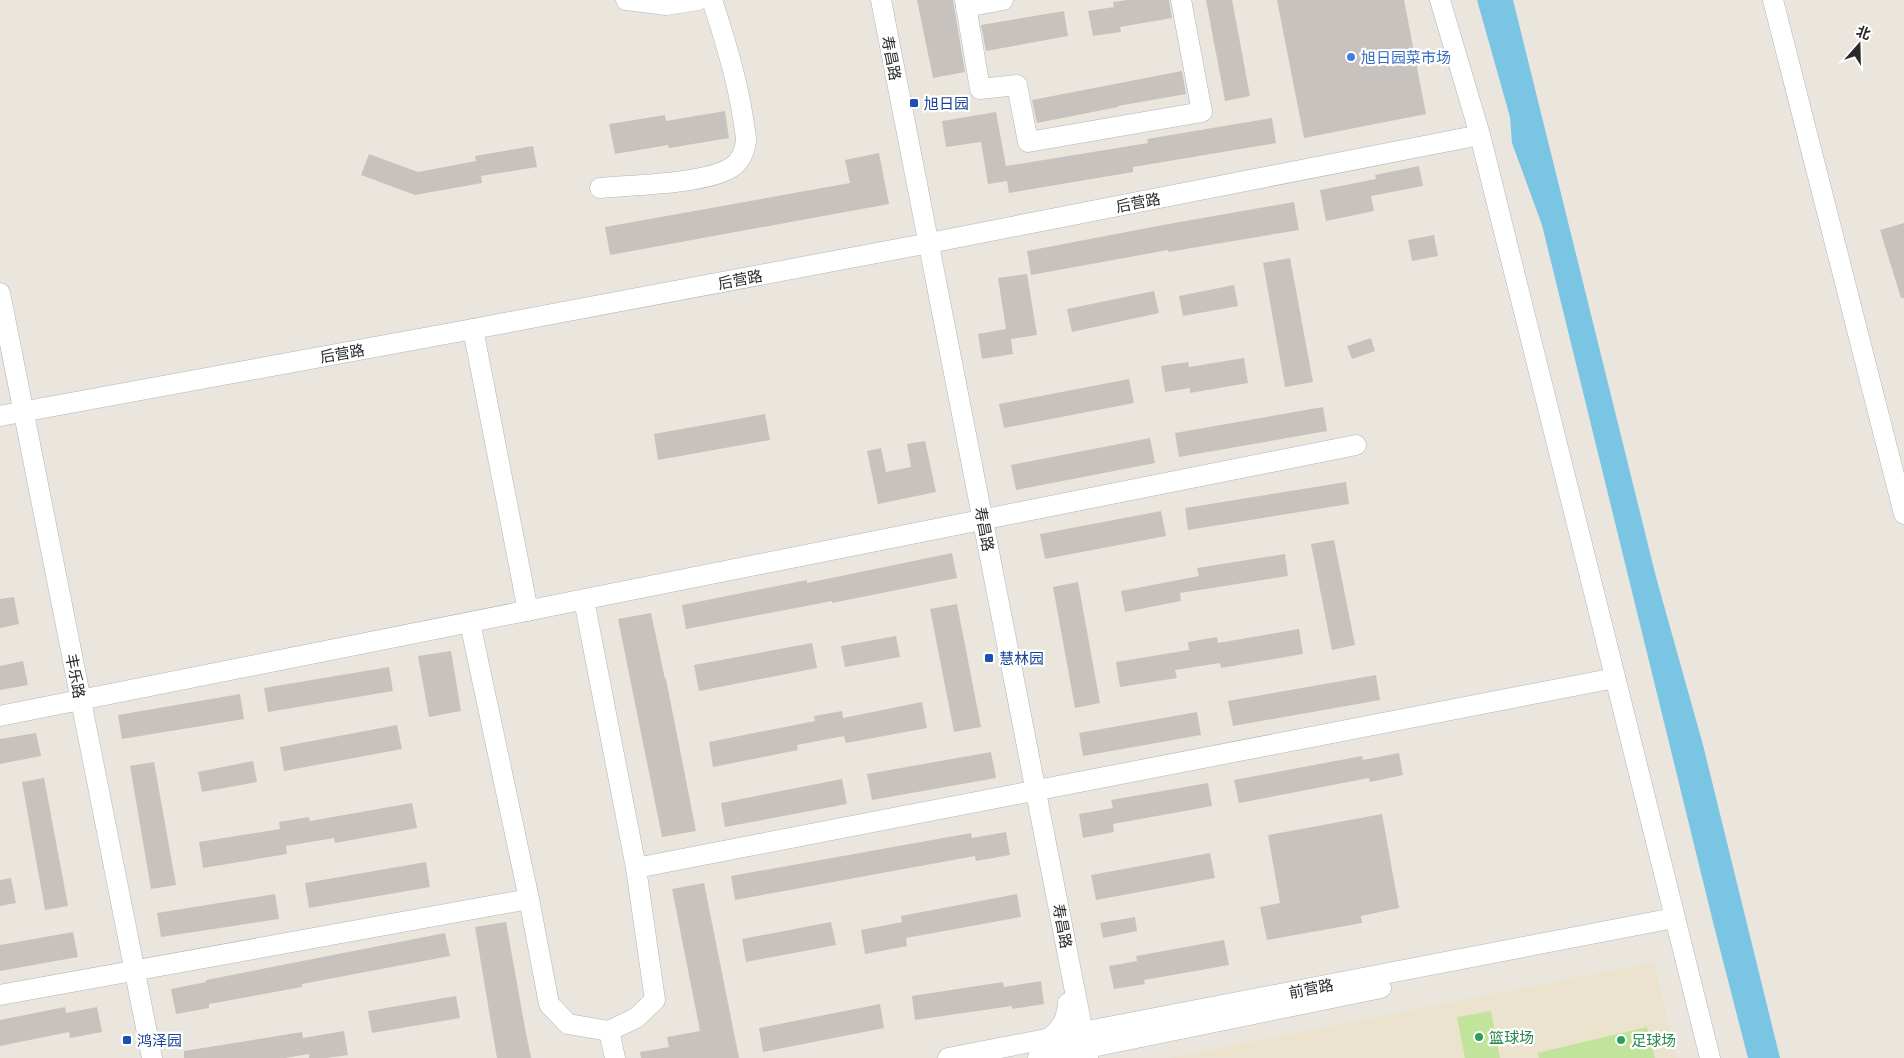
<svg xmlns="http://www.w3.org/2000/svg" width="1904" height="1058" font-family="'Open Sans','Noto Sans SC',sans-serif">
	<style>
		.education { fill: #ebe3ce }
		.pitch { fill: #c2e39b }
		.water { fill: #7ac4e4 }
		.building { fill: #c7c2bd }
		.lines { fill: none; stroke-linecap: round; stroke-linejoin: round }
		.minor-casing { stroke: #b1b3bd; stroke-width: 21 }
		.minor { stroke: #fff; stroke-width: 20 }
		.shop-dot { fill: #3f7fe0; stroke: #fff; stroke-width: 2 }
		.transit-dot { fill: #1a4fb4; stroke: #fff; stroke-width: 2 }
		.leisure-dot { fill: #2e9e5b; stroke: #fff; stroke-width: 2 }
		.labels { text-anchor: middle; dominant-baseline: central; stroke-width: 4.5; stroke-linejoin: round; paint-order: stroke }
		.shop-label { font-size: 15px; fill: #366cbe; stroke: #fff; text-anchor: start }
		.street-label { font-size: 15px; fill: #2a2a2a; stroke: #fff }
		.transit-label { font-size: 15px; fill: #164399; stroke: #fff; text-anchor: start }
		.leisure-label { font-size: 15px; fill: #27864d; stroke: #fff; text-anchor: start }
	</style>
	<rect width="100%" height="100%" fill="#ebe6dd"/>
	<polygon class="education" points="1654,962 1677,1058 1168,1058"/>
	<g class="pitch">
		<polygon points="1491,1011 1500,1058 1465,1058 1457,1017"/>
		<polygon points="1647,1027 1655,1058 1539,1058 1537,1053"/>
	</g>
	<polygon class="water" points="1477,0 1513,0 1656,577 1703,745 1780,1058 1748,1058 1714,926 1542,225 1512,143 1510,117"/>
	<g class="building">
		<polygon points="917,0 953,0 965,72 933,78"/>
		<polygon points="1127,0 1169,0 1172,18 1120,27 1121,32 1093,36 1088,11 1114,7 1113,2"/>
		<polygon points="1206,0 1232,0 1250,96 1225,101"/>
		<polygon points="1277,0 1404,0 1426,114 1304,138"/>
		<polygon points="1064,11 1068,36 986,51 981,25"/>
		<polygon points="1182,71 1186,94 1118,106 1118,107 1037,123 1032,100"/>
		<polygon points="725,111 729,138 669,148 668,145 615,154 609,124 665,115 666,121"/>
		<polygon points="996,112 1006,166 1148,143 1147,139 1272,118 1276,143 1133,167 1133,172 1009,193 1007,181 988,184 981,142 946,147 942,121"/>
		<polygon points="533,146 537,167 481,176 482,183 415,195 361,175 369,154 418,172 476,161 475,156"/>
		<polygon points="879,153 889,204 610,255 605,227 850,183 845,160"/>
		<polygon points="1419,166 1423,186 1371,196 1374,211 1326,221 1320,190 1376,179 1375,175"/>
		<polygon points="1294,202 1299,230 1168,252 1168,250 1031,275 1027,251 1163,225"/>
		<polygon points="1904,223 1904,298 1901,298 1880,230"/>
		<polygon points="1434,235 1438,256 1412,261 1408,240"/>
		<polygon points="1290,258 1313,382 1285,387 1263,263"/>
		<polygon points="1027,274 1037,335 1011,339 1013,354 982,359 978,334 1006,329 998,278"/>
		<polygon points="1234,285 1238,306 1183,316 1179,296"/>
		<polygon points="1154,291 1159,313 1072,332 1067,309"/>
		<polygon points="1371,338 1375,351 1352,359 1347,346"/>
		<polygon points="1244,358 1248,383 1190,393 1190,388 1165,392 1161,366 1188,362 1189,367"/>
		<polygon points="1129,379 1134,403 1004,428 999,404"/>
		<polygon points="1323,407 1327,431 1179,457 1175,433"/>
		<polygon points="765,414 770,440 658,460 654,434"/>
		<polygon points="1150,438 1155,463 1016,490 1011,465"/>
		<polygon points="925,441 936,492 878,504 867,451 881,448 886,472 911,467 907,444"/>
		<polygon points="1346,482 1349,504 1188,530 1185,508"/>
		<polygon points="1161,511 1166,536 1045,559 1040,534"/>
		<polygon points="1334,540 1355,645 1332,650 1311,544"/>
		<polygon points="952,553 957,578 832,603 832,601 686,629 682,605 807,580 807,583"/>
		<polygon points="1285,554 1288,576 1180,593 1181,601 1125,612 1121,591 1199,576 1197,568"/>
		<polygon points="1078,582 1100,703 1075,708 1053,587"/>
		<polygon points="14,597 19,624 0,628 0,599"/>
		<polygon points="957,604 981,727 954,732 930,609"/>
		<polygon points="651,613 665,679 666,679 696,831 662,837 618,619"/>
		<polygon points="1299,629 1303,654 1221,668 1220,663 1175,670 1177,678 1120,687 1116,662 1189,650 1188,642 1217,637 1218,643"/>
		<polygon points="896,636 900,657 845,667 841,646"/>
		<polygon points="812,643 817,668 699,691 694,665"/>
		<polygon points="451,651 461,711 429,717 418,656"/>
		<polygon points="23,661 28,685 0,690 0,666"/>
		<polygon points="389,667 393,691 268,712 264,688"/>
		<polygon points="1376,675 1380,700 1233,726 1228,701"/>
		<polygon points="240,694 244,719 122,739 118,715"/>
		<polygon points="922,702 927,728 846,743 844,736 797,745 798,750 713,767 709,742 815,721 814,716 842,711 843,718"/>
		<polygon points="1197,712 1201,735 1083,756 1079,733"/>
		<polygon points="397,725 402,749 284,771 280,747"/>
		<polygon points="36,733 41,756 0,764 0,739"/>
		<polygon points="991,752 996,778 872,800 867,774"/>
		<polygon points="1399,753 1403,775 1370,782 1369,778 1239,803 1234,780 1362,756 1363,760"/>
		<polygon points="253,761 257,782 202,792 198,772"/>
		<polygon points="154,762 176,885 151,889 130,766"/>
		<polygon points="44,778 68,906 45,910 22,782"/>
		<polygon points="842,779 847,804 725,827 721,803"/>
		<polygon points="1208,783 1212,806 1113,824 1114,832 1083,838 1079,814 1113,808 1111,800"/>
		<polygon points="412,803 417,828 335,843 334,838 286,846 287,854 203,868 199,842 280,829 279,822 309,817 310,821"/>
		<polygon points="1382,814 1399,908 1361,916 1362,923 1267,940 1260,907 1280,903 1268,835"/>
		<polygon points="1006,832 1010,855 976,861 975,856 735,900 731,876 971,833 972,838"/>
		<polygon points="1210,853 1215,878 1096,900 1091,875"/>
		<polygon points="426,862 430,887 309,908 305,883"/>
		<polygon points="11,878 16,903 0,906 0,880"/>
		<polygon points="704,883 739,1058 641,1058 640,1052 669,1047 667,1037 700,1031 672,889"/>
		<polygon points="275,894 279,919 161,937 157,913"/>
		<polygon points="1017,894 1021,917 906,938 907,946 865,954 861,930 902,922 901,916"/>
		<polygon points="1135,917 1137,931 1103,938 1100,923"/>
		<polygon points="506,922 525,1028 531,1058 497,1058 492,1029 475,927"/>
		<polygon points="831,922 836,945 746,962 742,939"/>
		<polygon points="73,932 78,957 0,971 0,945"/>
		<polygon points="445,933 450,956 302,984 302,987 209,1004 209,1008 176,1014 171,989 206,982 206,980"/>
		<polygon points="1224,940 1229,965 1144,980 1145,984 1114,989 1109,966 1137,961 1136,956"/>
		<polygon points="1041,981 1044,1004 1012,1009 1012,1006 915,1020 912,996 1003,982 1004,987"/>
		<polygon points="456,996 460,1018 372,1033 368,1011"/>
		<polygon points="880,1004 884,1028 763,1052 759,1028"/>
		<polygon points="65,1007 66,1013 97,1007 102,1032 70,1038 69,1032 0,1046 0,1020"/>
		<polygon points="344,1031 348,1055 327,1058 309,1058 309,1054 285,1058 184,1058 184,1051 302,1032 303,1038"/>
	</g>
	<g class="lines">
		<g class="minor-casing">
			<g id="minor">
				<polyline points="626,0 666,5 698,0"/>
				<polyline points="881,0 1088,1058"/>
				<polyline points="965,0 980,89 1017,85 1028,142 1202,112 1181,0"/>
				<polyline points="1440,0 1480,135 1710,1058"/>
				<polyline points="1773,0 1904,514"/>
				<polyline points="966,7 1003,0"/>
				<path d="M600,188C632,185 707,184 732,167C740,162 745,151 746,141C746,134 744,126 743,118C737,78 725,39 712,0"/>
				<polyline points="0,293 152,1058"/>
				<polyline points="473,329 528,611"/>
				<polyline points="0,416 473,329 919,245 1480,135"/>
				<polyline points="470,623 529,899 549,1004 568,1024 609,1031 636,1018 655,1000 636,868 584,600"/>
				<polyline points="0,716 1356,445"/>
				<polyline points="636,868 1615,678"/>
				<polyline points="0,995 529,899"/>
				<polyline points="609,1031 615,1058"/>
				<path d="M1048,1039C1061,1030 1067,1019 1068,1003"/>
				<polyline points="948,1058 1674,918"/>
				<polyline points="1038,1058 1381,988"/>
			</g>
		</g>
		<use href="#minor" class="minor"/>
	</g>
	<circle class="shop-dot" cx="1351" cy="57" r="5"/>
	<g class="transit-dot">
		<rect x="909" y="98" width="10" height="10" rx="2.5"/>
		<rect x="984" y="653" width="10" height="10" rx="2.5"/>
		<rect x="122" y="1035" width="10" height="10" rx="2.5"/>
	</g>
	<g class="leisure-dot">
		<circle cx="1479" cy="1037" r="5"/>
		<circle cx="1621" cy="1040" r="5"/>
	</g>
	<g class="labels">
		<g class="shop-label">
			<text x="1361" y="57">旭日园菜市场</text>
		</g>
		<g class="street-label">
			<text transform="translate(892 58) rotate(79)">寿昌路</text>
			<text transform="translate(1138 202) rotate(-11)">后营路</text>
			<text transform="translate(740 279) rotate(-11)">后营路</text>
			<text transform="translate(342 353) rotate(-10)">后营路</text>
			<text transform="translate(985 529) rotate(79)">寿昌路</text>
			<text transform="translate(76 676) rotate(79)">丰乐路</text>
			<text transform="translate(1063 926) rotate(79)">寿昌路</text>
			<text transform="translate(1311 988) rotate(-11)">前营路</text>
		</g>
		<g class="transit-label">
			<text x="924" y="103">旭日园</text>
			<text x="999" y="658">慧林园</text>
			<text x="137" y="1040">鸿泽园</text>
		</g>
		<g class="leisure-label">
			<text x="1489" y="1037">篮球场</text>
			<text x="1631" y="1040">足球场</text>
		</g>
	</g>
	<g transform="translate(1859 45) rotate(20)" stroke="#ffffff" stroke-width="4" paint-order="stroke">
	<path d="M0-4L9 19L0 12L-9 19Z" fill="#2a2a2a"/>
	<text y="-8" font-size="14" font-weight="bold" text-anchor="middle" fill="#2a2a2a">北</text>
	</g>
</svg>
